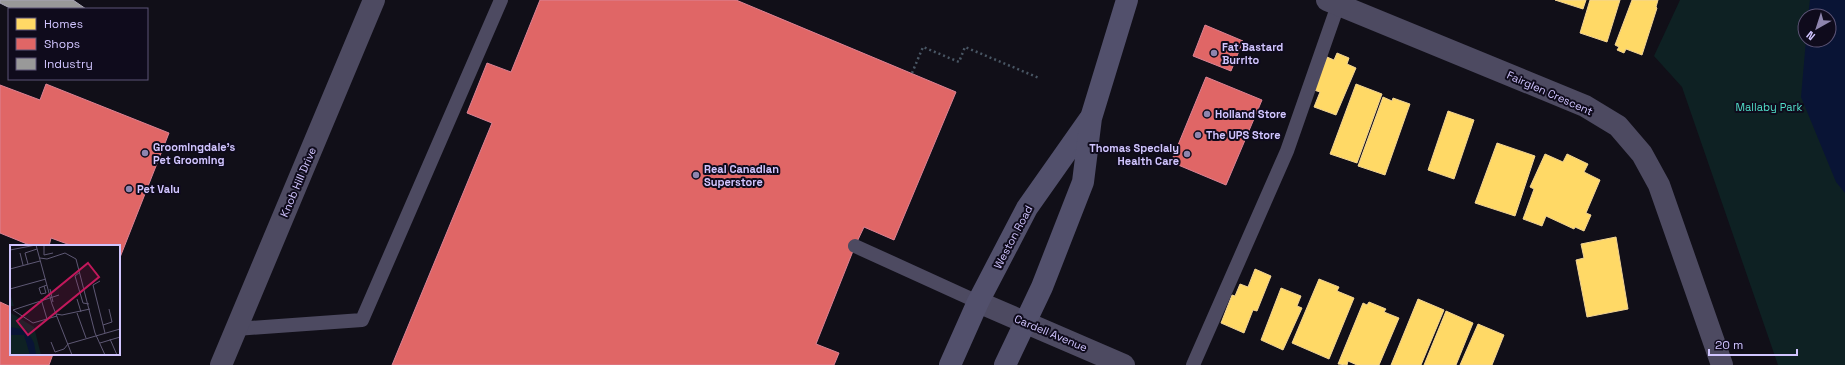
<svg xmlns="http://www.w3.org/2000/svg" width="1845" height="365" font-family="'Space Grotesk',sans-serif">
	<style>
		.green { fill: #0e2123; fill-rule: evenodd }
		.water { fill: #091435 }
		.homes { fill: #ffd966; stroke: #f1d394 }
		.shops { fill: #e06666; stroke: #dc8294 }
		.industry { fill: #999; stroke: #aaa6b8 }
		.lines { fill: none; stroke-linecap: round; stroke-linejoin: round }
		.path { stroke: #495664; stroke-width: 2.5; stroke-dasharray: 2 3; stroke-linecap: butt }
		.service { stroke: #4d4a61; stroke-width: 14 }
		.minor { stroke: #4d4a61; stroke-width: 22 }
		.secondary { stroke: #52506c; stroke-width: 22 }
		.poi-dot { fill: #8e85ae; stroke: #0f0b1c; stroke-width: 1.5 }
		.labels { text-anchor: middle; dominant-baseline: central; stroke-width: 4; stroke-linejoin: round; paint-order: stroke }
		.poi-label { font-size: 11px; font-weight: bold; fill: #d1c5ff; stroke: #0f0b1c; text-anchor: start }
		.street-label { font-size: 11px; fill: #d1c5ff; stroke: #0f0b1c }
		.park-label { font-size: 11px; fill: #51dfc9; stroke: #0f0b1c }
		.inset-road { fill: none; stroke: #5e5874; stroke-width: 1 }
		.view { fill: #c2185b; fill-opacity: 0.15; stroke: #c2185b; stroke-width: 2 }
		.inset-edge { fill: none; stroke: #d1c5ff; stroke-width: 2 }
	</style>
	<rect width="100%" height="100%" fill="#110f18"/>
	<path class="green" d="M1680,0H1845V365H1778L1682,87L1654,56ZM1805,16H1829V40H1805Z"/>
	<polygon class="water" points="1810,0 1845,0 1845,193 1836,182 1801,97 1806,40 1829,40 1829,16 1808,16"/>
	<g class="homes">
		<polygon points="1555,0 1586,0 1583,9"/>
		<polygon points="1590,0 1620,0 1607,42 1580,33"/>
		<polygon points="1632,0 1658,0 1656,7 1657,8 1642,55 1626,49 1624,53 1617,50 1619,47 1615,45"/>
		<polygon points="1337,53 1349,58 1347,64 1356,68 1336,115 1314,107 1320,92 1314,90 1327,57 1334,60"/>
		<polygon points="1356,84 1382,94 1357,163 1330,154"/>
		<polygon points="1383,97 1392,101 1393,98 1410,104 1385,175 1358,166"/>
		<polygon points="1448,111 1474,120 1454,179 1428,170"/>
		<polygon points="1497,143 1535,156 1515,216 1475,203"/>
		<polygon points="1545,154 1563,162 1567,154 1588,164 1584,172 1600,180 1586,213 1591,215 1584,231 1575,227 1574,229 1546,216 1542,226 1523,219 1534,189 1530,187"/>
		<polygon points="1616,237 1628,309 1587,317 1576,260 1584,258 1581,244"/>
		<polygon points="1255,269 1271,276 1257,311 1253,310 1244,333 1221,323 1232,295 1235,296 1240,284 1248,287"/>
		<polygon points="1319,279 1339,287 1337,291 1354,298 1329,359 1292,343"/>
		<polygon points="1281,288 1301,296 1297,306 1302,308 1283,350 1261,340"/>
		<polygon points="1418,299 1444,310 1421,365 1391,365"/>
		<polygon points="1369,302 1386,309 1384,312 1399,318 1379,365 1357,365 1348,361 1347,365 1338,364 1363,303 1367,305"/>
		<polygon points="1446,311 1473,323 1456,365 1424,365"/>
		<polygon points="1478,324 1504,335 1492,365 1460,365"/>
	</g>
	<g class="shops">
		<polygon points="540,0 736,0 956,92 894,240 864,227 855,246 816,344 839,353 834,365 392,365 492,123 467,113 487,63 511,72"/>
		<polygon points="1205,25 1243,41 1231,71 1193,56"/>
		<polygon points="1206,77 1262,100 1226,185 1171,162"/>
		<polygon points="46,84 169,133 119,260 119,246 73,246 51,238 49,246 32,246 0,233 0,85 40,100"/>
		<polygon points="0,302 11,307 11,354 53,354 49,365 0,365"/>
	</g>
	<polygon class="industry" points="0,0 73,0 86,9 12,9 0,3"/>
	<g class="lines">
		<polyline class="path" points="912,73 923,47 959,62 965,47 1039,78"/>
		<g class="service">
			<polyline points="855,246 978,302"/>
			<polyline points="236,329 362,320 501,0"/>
			<polyline points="1193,365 1287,151 1338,5"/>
		</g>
		<g class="minor">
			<polyline points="1327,0 1585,106 1618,126 1642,154 1659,185 1722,365"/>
			<polyline points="978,302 1124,365"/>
			<polyline points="221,365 374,0"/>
		</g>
		<g class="secondary">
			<polyline points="950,365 978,302 1027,208 1089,120"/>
			<polyline points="1005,365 1042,287 1083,182 1091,118 1127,0"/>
		</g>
	</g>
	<g class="poi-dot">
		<circle cx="1214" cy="53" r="4"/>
		<circle cx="1207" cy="114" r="4"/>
		<circle cx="1198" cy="135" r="4"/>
		<circle cx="145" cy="153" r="4"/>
		<circle cx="1187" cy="154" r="4"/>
		<circle cx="696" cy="175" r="4"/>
		<circle cx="129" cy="189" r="4"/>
	</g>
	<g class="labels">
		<g class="poi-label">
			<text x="1222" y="47">Fat Bastard<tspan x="1222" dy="13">Burrito</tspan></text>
			<text x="1215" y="114">Holland Store</text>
			<text x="1206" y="135">The UPS Store</text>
			<text x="153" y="147">Groomingdale's<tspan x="153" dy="13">Pet Grooming</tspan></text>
			<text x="1179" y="148" text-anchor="end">Thomas Specialy<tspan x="1179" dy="13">Health Care</tspan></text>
			<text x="704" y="169">Real Canadian<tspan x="704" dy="13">Superstore</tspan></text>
			<text x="137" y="189">Pet Valu</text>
		</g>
		<g class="street-label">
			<text transform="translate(1550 93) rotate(24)">Fairglen Crescent</text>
			<text transform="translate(298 182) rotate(-67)">Knob Hill Drive</text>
			<text transform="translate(1013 237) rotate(-62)">Weston Road</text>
			<text transform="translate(1051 333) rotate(23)">Cardell Avenue</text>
		</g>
		<g class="park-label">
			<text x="1769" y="107">Mallaby Park</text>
		</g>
	</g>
	<g transform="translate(10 245)">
		<rect width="110" height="110" fill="#110f18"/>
		<path d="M0,48L4,61H0L1,68L24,82L31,110H0Z" fill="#0e2123"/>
		<path d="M0,82L17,85L24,98L26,110H20L14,90H0Z" fill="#091435"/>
		<path class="inset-road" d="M26,0L42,59L62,110M34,1V10L43,8M0,5L26,0M10,8L13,20M30,13L37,14L55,8L66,14L85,88L95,110M18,19L15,8L27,4M0,24L30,16M70,27L65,31L73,58L79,59M90,36L83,40L95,88M34,41L36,48L31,49L29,43L37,40M0,44L36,34M40,44L43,57M31,54L37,74M67,54L71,67M67,68L76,93M46,69L52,70L80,64M47,71L23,78L3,65L49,50M93,80L102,77L99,64M100,94L107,110M41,97L45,107L54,104L58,99L110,84M90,98L110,92"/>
		<path class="view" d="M78,18L89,32L18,90L7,76Z"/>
		<rect width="110" height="110" class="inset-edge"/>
	</g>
	<rect x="8" y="8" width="140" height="72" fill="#0f0b1c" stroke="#5d5577"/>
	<rect x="16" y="18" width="20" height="12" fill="#ffd966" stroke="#5d5577"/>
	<text x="44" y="28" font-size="12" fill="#d1c5ff">Homes</text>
	<rect x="16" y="38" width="20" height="12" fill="#e06666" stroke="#5d5577"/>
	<text x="44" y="48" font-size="12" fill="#d1c5ff">Shops</text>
	<rect x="16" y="58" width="20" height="12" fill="#999999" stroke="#5d5577"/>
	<text x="44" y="68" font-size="12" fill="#d1c5ff">Industry</text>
	<g transform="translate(1817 28) rotate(219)"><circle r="19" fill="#0f0b1c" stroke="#5d5577"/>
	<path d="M0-3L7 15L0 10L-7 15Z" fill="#8e85ae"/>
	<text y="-6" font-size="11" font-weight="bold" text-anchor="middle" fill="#d1c5ff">N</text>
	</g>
	<path d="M1709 349v6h88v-6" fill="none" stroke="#d1c5ff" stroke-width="2"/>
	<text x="1715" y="349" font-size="12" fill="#d1c5ff" stroke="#0f0b1c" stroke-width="3" paint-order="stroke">20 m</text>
</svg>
